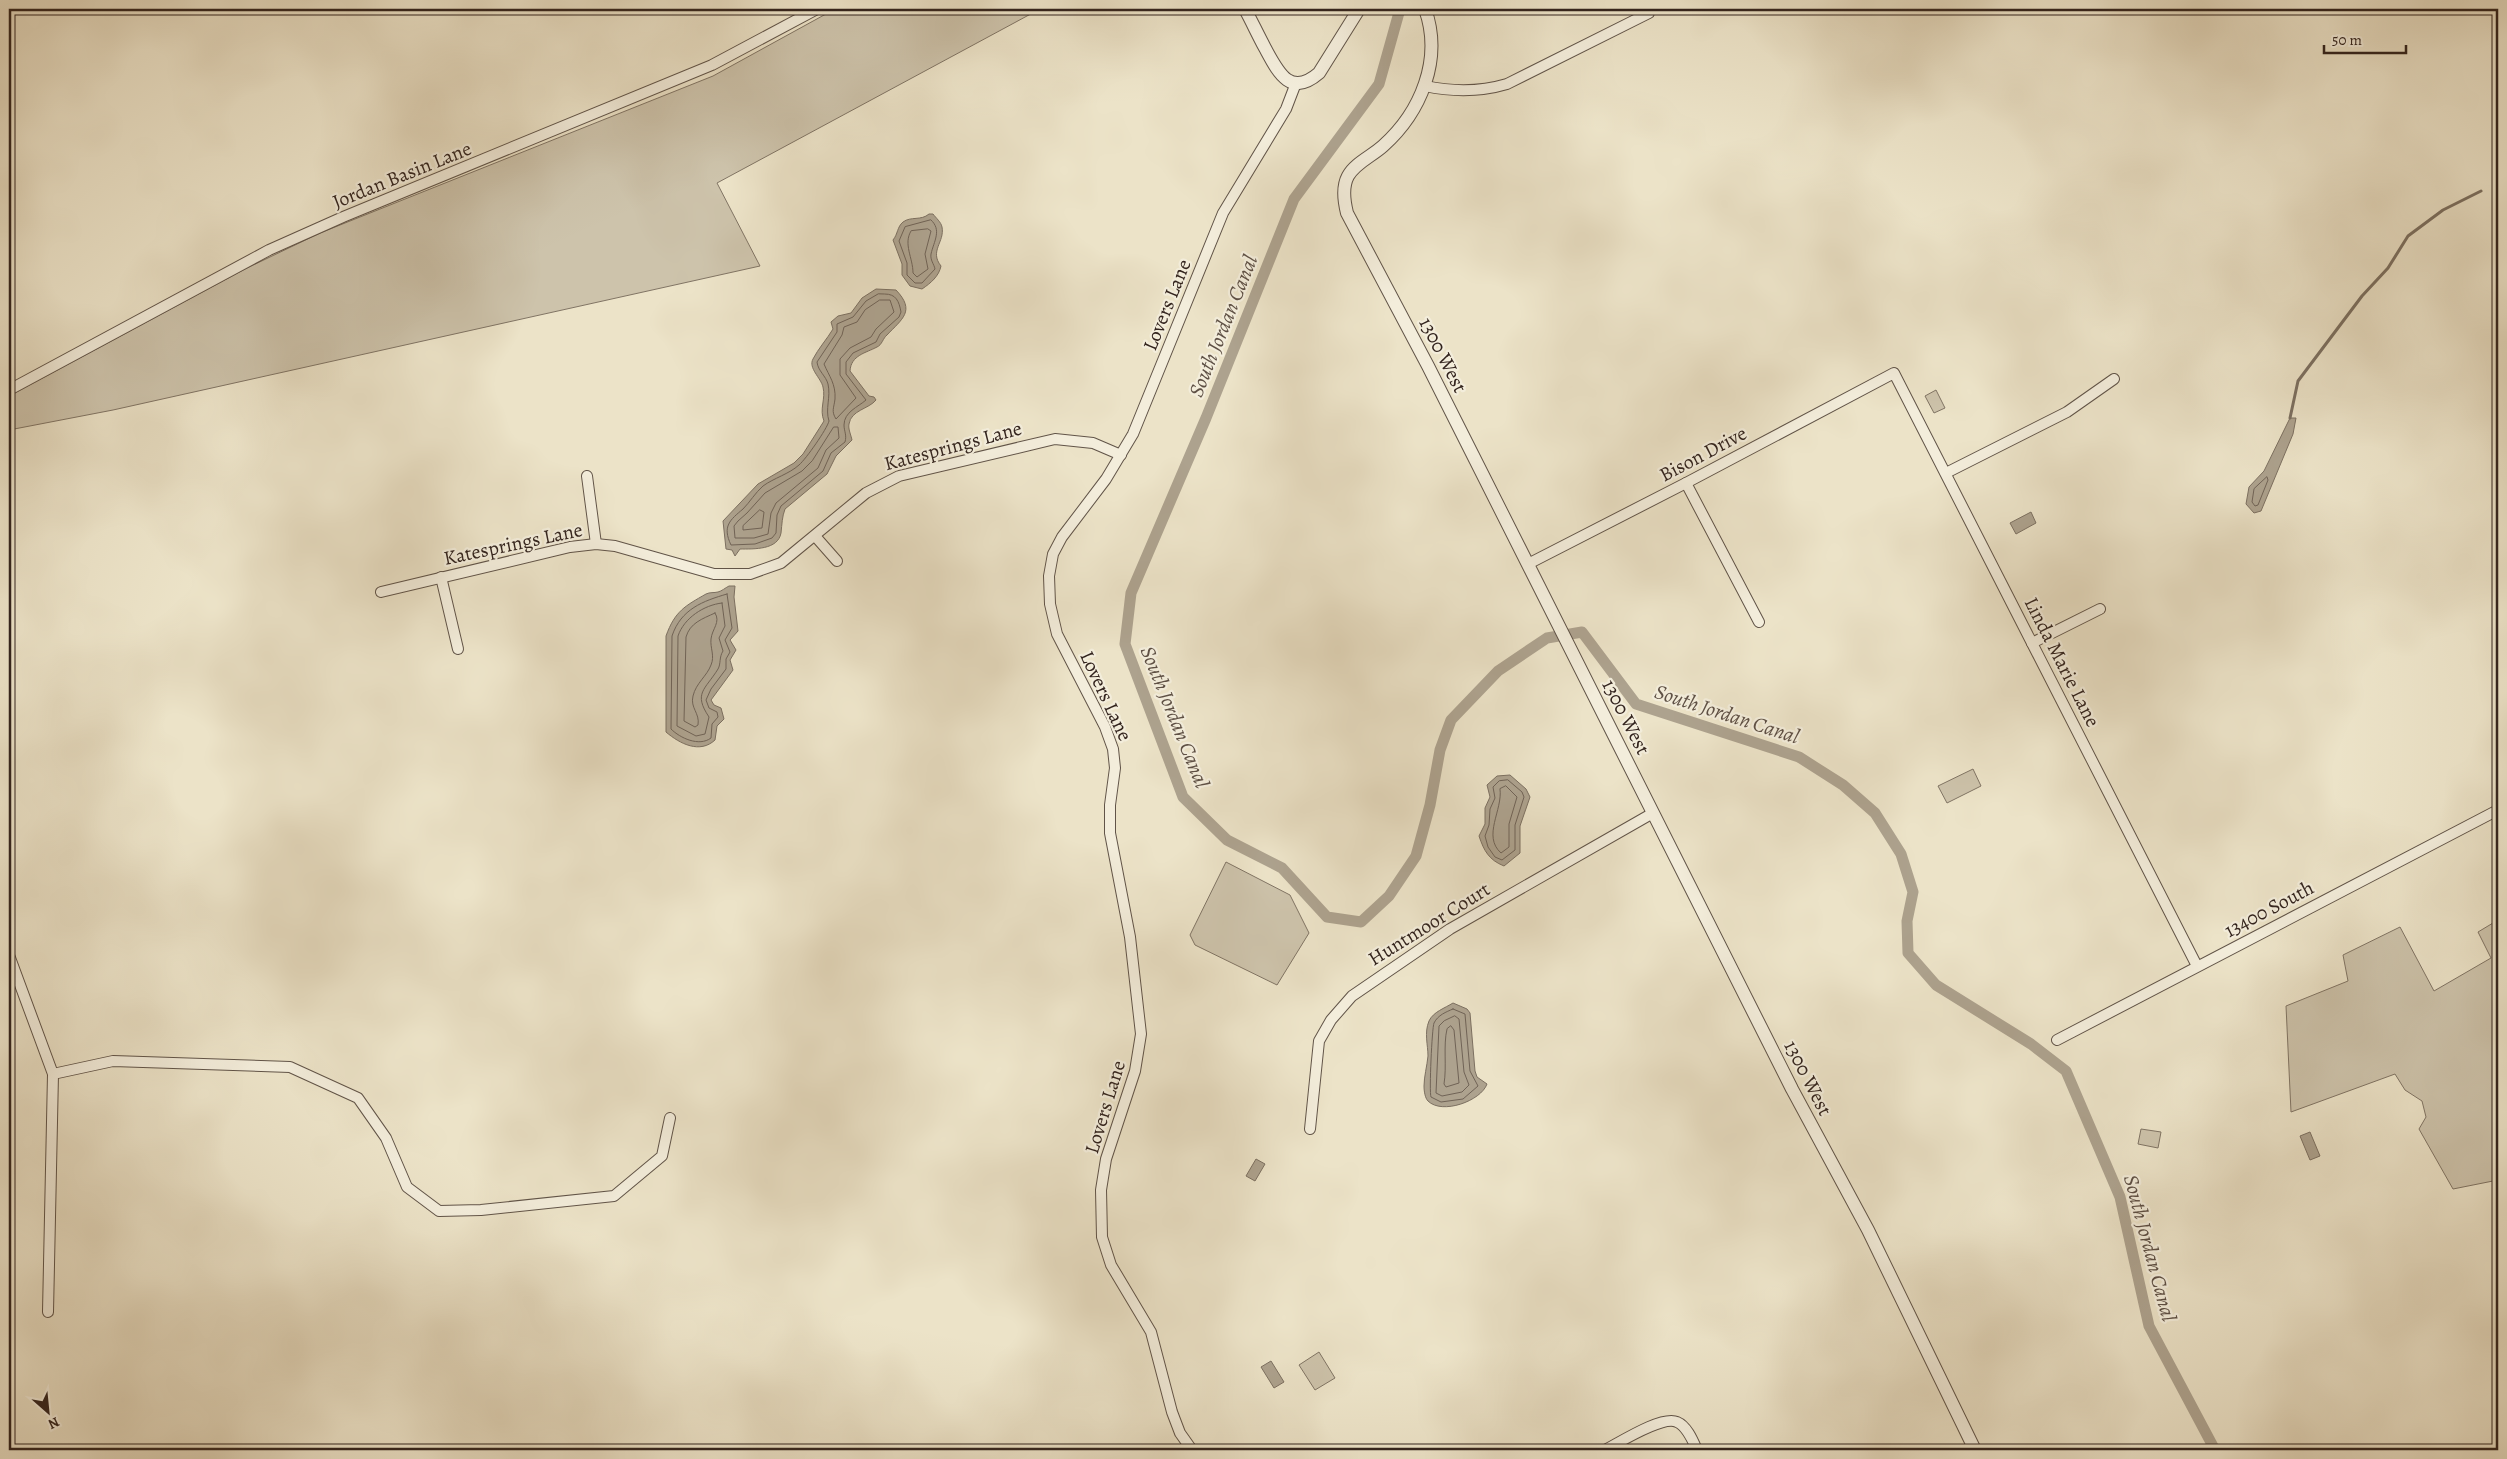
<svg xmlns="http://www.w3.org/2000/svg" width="2507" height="1459" font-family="Alegreya,serif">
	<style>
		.green { fill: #cdc3ab; stroke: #807464 }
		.water { fill: #ada28e; stroke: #7c7061 }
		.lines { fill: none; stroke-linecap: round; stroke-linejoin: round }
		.shore { stroke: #706356; stroke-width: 1 }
		.stream { stroke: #7c7061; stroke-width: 3 }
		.canal { stroke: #ada28e; stroke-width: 11 }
		.minor-casing { stroke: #615448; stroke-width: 12 }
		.tertiary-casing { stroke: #615448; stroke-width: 14 }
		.minor { stroke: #f3eddb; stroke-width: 10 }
		.tertiary { stroke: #f3eddb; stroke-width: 12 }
		.labels { text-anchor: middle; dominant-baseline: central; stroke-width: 4.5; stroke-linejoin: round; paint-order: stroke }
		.street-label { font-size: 20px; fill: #33241e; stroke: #f3eddb }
		.water-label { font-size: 21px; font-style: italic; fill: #5e5045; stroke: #f3eddb }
	</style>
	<rect width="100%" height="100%" fill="#ece3c8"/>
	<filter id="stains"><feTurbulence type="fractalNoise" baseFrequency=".004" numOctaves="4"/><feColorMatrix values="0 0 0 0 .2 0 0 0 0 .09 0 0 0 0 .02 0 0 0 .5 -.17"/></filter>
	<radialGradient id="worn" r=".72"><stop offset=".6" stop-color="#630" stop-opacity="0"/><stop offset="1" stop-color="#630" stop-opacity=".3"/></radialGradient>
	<g class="green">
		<polygon points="835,9 1040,9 717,183 760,266 113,410 9,430 9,396 245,269 320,233 713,76"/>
		<polygon points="1936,390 1945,408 1934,413 1925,396"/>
		<polygon points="1973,769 1981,786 1947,803 1938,786"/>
		<polygon points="1226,862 1290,895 1309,933 1277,985 1195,945 1190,935"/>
		<polygon points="2498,920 2498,1180 2453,1189 2419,1129 2426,1117 2422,1101 2405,1090 2395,1074 2291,1112 2286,1006 2348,981 2343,955 2400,927 2434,991 2491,958 2478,932"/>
		<polygon points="2141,1129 2161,1132 2158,1148 2138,1144"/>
		<polygon points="1319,1352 1335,1378 1315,1390 1299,1365"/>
	</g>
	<g class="water">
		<path d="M929,214H933C936,218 941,222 942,227C945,242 929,251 941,266C939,276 931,283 922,289L910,286L902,275V264L893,240C898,234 897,227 903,222C911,216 921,221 929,214Z"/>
		<path d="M876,289L896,290C916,311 902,319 887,335C883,338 882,345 877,347C866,353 851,355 850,371L869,396L874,397L876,400C869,409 851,410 849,424C848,429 851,435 852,440L836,456L827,474L785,509C782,517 782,524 781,533C778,550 754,549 740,549L735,556L732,550L726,549L723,521L758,484L794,463L803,454L824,421C819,409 826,399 823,387C821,378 808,368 813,359C818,349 827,339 833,329L831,322L838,316L851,313L862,298Z"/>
		<polygon points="2290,418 2296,418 2293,434 2261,511 2254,513 2246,504 2249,487 2264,471"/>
		<polygon points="2031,512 2036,523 2016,534 2010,523"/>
		<path d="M729,586H735L734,597L738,631L730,640L736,650L730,660L733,670L711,700L714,705L721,708L724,719L717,726L715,740C700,754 680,744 666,732V636C675,611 685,606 706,594C710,592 714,593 718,592C722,591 725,588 729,586Z"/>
		<path d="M1510,775L1526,789L1530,797L1520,826V853L1504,866C1489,860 1484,851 1479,836L1485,824V808L1490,797L1487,785L1497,776Z"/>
		<path d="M1453,1003L1467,1009L1470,1013L1475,1071L1477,1077L1487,1084C1481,1101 1442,1115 1428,1101C1425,1098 1424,1091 1424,1086C1424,1077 1427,1066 1428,1056C1428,1045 1424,1033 1429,1021C1433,1012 1445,1008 1453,1003Z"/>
		<polygon points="2310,1132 2320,1156 2310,1160 2300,1136"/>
		<polygon points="1256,1159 1265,1164 1255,1181 1246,1176"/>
		<polygon points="1271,1361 1284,1382 1274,1388 1261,1367"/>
	</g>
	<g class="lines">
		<g class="shore">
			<path d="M931,220C942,230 934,241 931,254C930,260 934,264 935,269L922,283H915L907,275V263L899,241L905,227Z"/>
			<path d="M928,229L931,231L925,254L928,269L917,277L913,273C913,258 903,244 911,231Z"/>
			<path d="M885,294C896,294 899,301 901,312L899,317L880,334L876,342L853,353L846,362V374L866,400C858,407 844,412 844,425C844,431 847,435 845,442L831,453L823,471L781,506L777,515L776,533L772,538L755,544L731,545C722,526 730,520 743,509C750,502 755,493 763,486C774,478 789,474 799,465C806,459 827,429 829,421C825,409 831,397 828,384C826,376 818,371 817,362L837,332V324L853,317L866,301L878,294Z"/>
			<path d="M880,300H890L894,312L876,329L871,337L850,348L840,359V375L856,398L836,419C831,411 834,408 835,399C836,384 829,376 824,364L842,335L844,327L857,322L865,310Z"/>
			<polygon points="834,427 838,427 839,438 826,450 818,468 776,503 771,513 768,534 754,538 735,538 734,526 738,521 747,513 765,493 802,471 812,461"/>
			<polygon points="2267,477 2268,480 2258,505 2255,506 2252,502 2254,489"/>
			<polygon points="760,510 764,512 762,528 743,530 743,526"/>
			<path d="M727,594L732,628L725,640L730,652L726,659V669L711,689L706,700L709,708L717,712L718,717L712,724L711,738C699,747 680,738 671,729L672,636C681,609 703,601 727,594Z"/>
			<path d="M722,603L725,626L719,638L723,651C719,657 721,664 718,669C705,690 693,693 709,717L705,734L696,736L677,726L678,636C684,618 704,605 722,603Z"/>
			<path d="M715,613C721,622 712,629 711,639C710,648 715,656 711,665C707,676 696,683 693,696C690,708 700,713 698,725L695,727L684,721L686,637C690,623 702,619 715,613Z"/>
			<polygon points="1508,780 1522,792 1524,797 1515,825 1515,850 1502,860 1495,857 1488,847 1485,836 1489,825 1490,809 1495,798 1493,787 1499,781"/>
			<path d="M1506,786L1517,797L1509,824V847L1501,853C1482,836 1503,810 1500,789Z"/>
			<path d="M1453,1009L1465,1014L1470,1071L1478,1086L1463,1099L1441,1102L1431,1097C1429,1092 1432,1028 1434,1023C1438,1015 1446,1012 1453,1009Z"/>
			<polygon points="1455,1016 1459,1019 1464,1072 1469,1085 1462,1092 1442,1096 1436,1093 1439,1026 1444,1021"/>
			<path d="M1451,1026L1454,1030L1459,1083L1446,1087L1444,1084C1447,1066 1443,1046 1447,1029Z"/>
		</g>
		<polyline class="stream" points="2290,418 2298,381 2362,296 2388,268 2408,236 2443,210 2481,191"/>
		<polyline class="canal" points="1400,9 1379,84 1294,199 1206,418 1131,593 1125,644 1183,797 1227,840 1282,868 1327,917 1361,922 1389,896 1416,856 1430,805 1440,750 1451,720 1498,671 1547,638 1582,632 1636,704 1799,757 1843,785 1875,813 1901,854 1913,892 1907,921 1908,953 1936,985 2031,1044 2066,1071 2120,1197 2149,1326 2215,1450"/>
		<g class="minor-casing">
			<g id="minor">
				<path d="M1425,86C1453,92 1480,92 1507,84L1649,13L1650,9"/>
				<polyline points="9,390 269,250 343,217 712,65 817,9"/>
				<polyline points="1946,473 2067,412 2114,379"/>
				<polyline points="587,476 596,544"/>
				<polyline points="1686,483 1759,622"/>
				<polyline points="815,536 837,561"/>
				<polyline points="1528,564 1686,483 1894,373 2197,966"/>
				<polyline points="441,577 458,649"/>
				<polyline points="381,592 570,547 596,544 615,546 714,574 750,574 781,563 866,493 899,476 1055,439 1093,443 1121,455"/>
				<polyline points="2032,643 2100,609"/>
				<polyline points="9,955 53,1074 48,1312"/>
				<polyline points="2057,1040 2498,810"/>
				<polyline points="53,1074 113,1061 290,1067 358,1098 386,1138 407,1187 439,1211 481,1210 614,1196 662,1156 670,1118"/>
				<polyline points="1310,1129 1319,1041 1331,1020 1352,996 1450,929 1653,813"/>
				<polyline points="1192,1450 1180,1433 1172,1412 1151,1332 1111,1265 1102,1237 1101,1190 1106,1159 1135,1071 1141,1034 1130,937 1110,833 1110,805 1115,768 1113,749 1105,727 1057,634 1050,604 1049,576 1053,554 1062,537 1106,479 1133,434 1223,213 1286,109 1296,83"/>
				<path d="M1605,1450C1619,1443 1662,1415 1677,1422C1687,1426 1693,1441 1697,1450"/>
			</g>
		</g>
		<g class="tertiary-casing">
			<g id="tertiary">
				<path d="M1245,9C1252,22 1258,35 1265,48C1278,72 1290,98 1319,73L1359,9"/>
				<path d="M1425,9C1443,59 1421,112 1383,146C1372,156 1355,163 1348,176C1342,187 1344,201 1347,213L1428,366L1792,1089L1868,1230L1975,1450"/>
			</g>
		</g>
		<use href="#minor" class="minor"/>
		<use href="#tertiary" class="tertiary"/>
	</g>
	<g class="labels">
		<g class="street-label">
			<text transform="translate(402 175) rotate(-22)">Jordan Basin Lane</text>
			<text transform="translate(1167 305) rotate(-68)">Lovers Lane</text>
			<text transform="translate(1443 355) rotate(63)">1300 West</text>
			<text transform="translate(953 446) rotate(-15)">Katesprings Lane</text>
			<text transform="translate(1703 454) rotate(-28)">Bison Drive</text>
			<text transform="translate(513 544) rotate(-12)">Katesprings Lane</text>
			<text transform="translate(2062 662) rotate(63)">Linda Marie Lane</text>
			<text transform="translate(1106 696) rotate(65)">Lovers Lane</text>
			<text transform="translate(1626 717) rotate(63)">1300 West</text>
			<text transform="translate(2269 909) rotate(-28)">13400 South</text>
			<text transform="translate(1429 924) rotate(-32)">Huntmoor Court</text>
			<text transform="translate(1808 1078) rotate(63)">1300 West</text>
			<text transform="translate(1105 1107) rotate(-73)">Lovers Lane</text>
		</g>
		<g class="water-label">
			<text transform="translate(1223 326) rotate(-68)">South Jordan Canal</text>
			<text transform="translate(1727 714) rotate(18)">South Jordan Canal</text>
			<text transform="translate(1175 717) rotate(68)">South Jordan Canal</text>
			<text transform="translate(2150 1248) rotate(75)">South Jordan Canal</text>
		</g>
	</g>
	<rect width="2507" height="1459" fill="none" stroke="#ece3c8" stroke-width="30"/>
	<rect x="10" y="10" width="2487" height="1439" fill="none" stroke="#33241e" stroke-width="2.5"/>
	<rect x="15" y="15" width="2477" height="1429" fill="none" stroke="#33241e"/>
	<g transform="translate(48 1412) rotate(153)" stroke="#f3eddb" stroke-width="4" paint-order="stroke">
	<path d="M0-4L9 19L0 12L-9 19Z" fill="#33241e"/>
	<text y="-8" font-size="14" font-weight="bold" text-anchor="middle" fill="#33241e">N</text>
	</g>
	<path d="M2324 45v8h82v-8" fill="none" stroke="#33241e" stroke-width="2.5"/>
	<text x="2332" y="45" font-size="15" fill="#33241e" stroke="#f3eddb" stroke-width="4" paint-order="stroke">50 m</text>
	<rect width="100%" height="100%" filter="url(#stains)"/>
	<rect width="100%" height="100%" fill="url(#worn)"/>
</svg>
